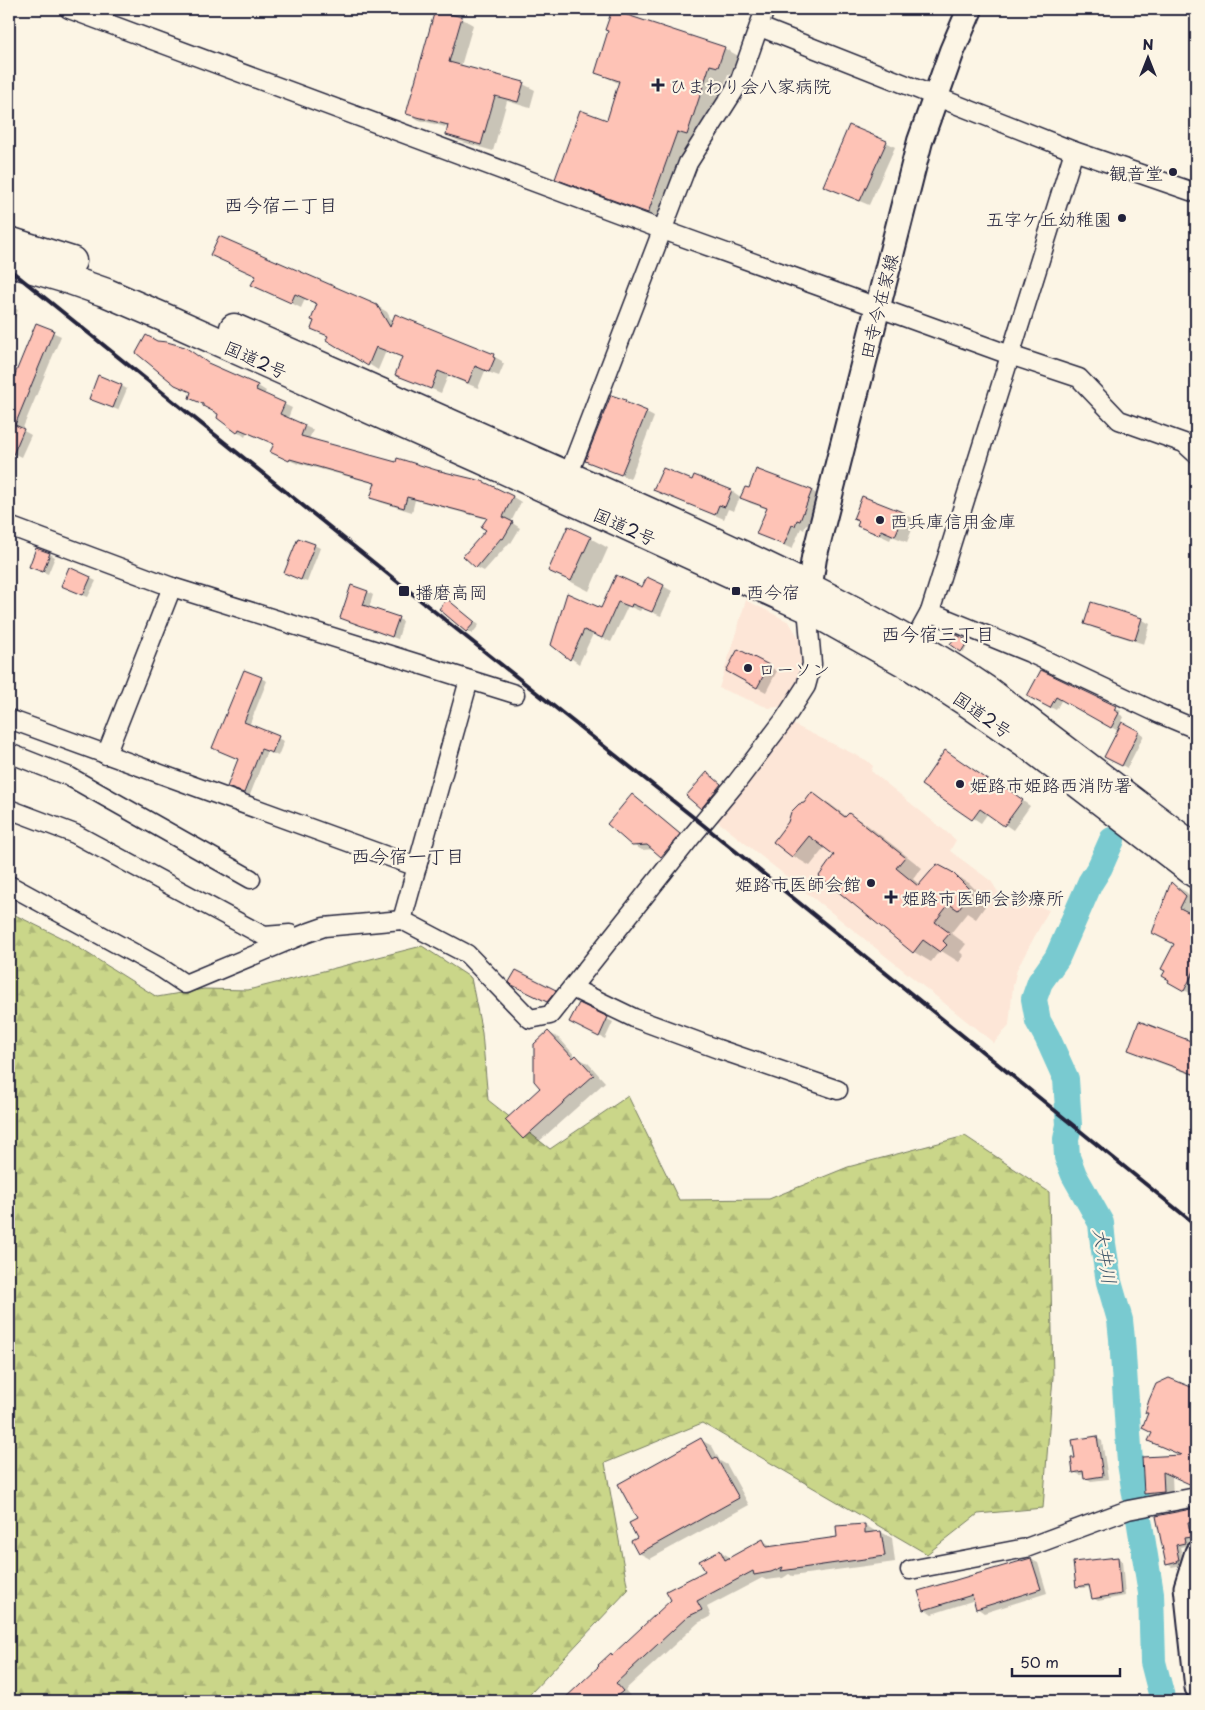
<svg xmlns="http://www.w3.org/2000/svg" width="1205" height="1710" font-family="'Playpen Sans','Klee One',sans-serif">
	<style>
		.built { fill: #fde6d7 }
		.forest { fill: url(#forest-firs); stroke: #767c62 }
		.shadow { fill: #0003 }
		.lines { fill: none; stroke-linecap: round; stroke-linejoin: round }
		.river { stroke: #79cad0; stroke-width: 26 }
		.building { fill: #fec3b6; stroke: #22223b }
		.minor-casing { stroke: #22223b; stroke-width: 21 }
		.tertiary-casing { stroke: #22223b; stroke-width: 25 }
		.secondary-casing { stroke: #22223b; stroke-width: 28 }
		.trunk-casing { stroke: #22223b; stroke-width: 31 }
		.minor { stroke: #fcf5e5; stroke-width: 18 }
		.tertiary { stroke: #fcf5e5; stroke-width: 21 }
		.secondary { stroke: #fcf5e5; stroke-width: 24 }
		.trunk { stroke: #fcf5e5; stroke-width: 28 }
		.rail { stroke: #22223b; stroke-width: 4 }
		.poi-dot { fill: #22223b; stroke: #fcf5e5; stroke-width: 2 }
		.labels { text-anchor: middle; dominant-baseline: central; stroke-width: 4.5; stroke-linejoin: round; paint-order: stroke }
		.poi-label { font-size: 18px; fill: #22223b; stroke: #fcf5e5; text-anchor: start }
		.street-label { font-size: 18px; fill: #22223b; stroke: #fcf5e5 }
		.neighbourhood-label { font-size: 19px; fill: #22223b; stroke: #fcf5e5 }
		.water-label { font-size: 19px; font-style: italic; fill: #3c5468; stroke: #fcf5e5 }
	</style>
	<defs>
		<pattern id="forest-firs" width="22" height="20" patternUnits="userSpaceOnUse" patternTransform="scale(1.25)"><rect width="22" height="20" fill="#cad689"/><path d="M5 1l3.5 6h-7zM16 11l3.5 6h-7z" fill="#adb777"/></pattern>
	</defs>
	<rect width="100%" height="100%" fill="#fcf5e5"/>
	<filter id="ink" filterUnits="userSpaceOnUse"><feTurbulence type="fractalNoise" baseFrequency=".02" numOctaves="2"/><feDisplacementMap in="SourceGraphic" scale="10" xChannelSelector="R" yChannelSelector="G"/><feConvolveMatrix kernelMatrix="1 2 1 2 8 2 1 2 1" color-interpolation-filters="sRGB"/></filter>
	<g filter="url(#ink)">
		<g class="built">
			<polygon points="746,600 789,622 799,638 802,675 798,686 784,706 769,708 719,688"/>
			<polygon points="792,724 866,760 873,766 871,771 956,840 950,851 991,881 998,892 1049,910 1017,969 1013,986 1009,1025 994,1043 716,820"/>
		</g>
		<polygon class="forest" points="9,912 68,941 157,997 204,989 248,990 422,946 471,978 482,1033 488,1100 550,1149 628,1096 679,1200 769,1199 848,1167 965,1136 1049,1192 1053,1377 1043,1508 978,1514 927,1554 702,1423 605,1463 628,1590 531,1693 526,1701 9,1701"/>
		<g class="shadow">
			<polygon points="461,18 473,25 461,66 523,84 535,90 530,108 507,101 493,151 459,141 447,135 449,128 419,120 408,113"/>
			<polygon points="724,48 742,58 736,76 728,74 705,145 665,222 574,188 557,178 607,122 620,84 596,72"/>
			<polygon points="886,142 895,147 869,205 833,190"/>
			<polygon points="253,284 377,306 387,312 393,323 493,356 502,361 502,363 504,364 499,376 485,371 478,388 448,376 441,393 397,374 403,358 386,351 378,370 328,339 329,337 313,328 319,305 305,299 301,308"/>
			<polygon points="9,306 18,310 10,329 9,329"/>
			<polygon points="37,325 61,336 22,430 31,435 21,457 9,451 9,392"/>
			<polygon points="211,366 258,386 266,391 264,395 292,408 288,418 313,430 309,439 397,464 482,482 513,497 521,502 511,522 520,528 511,543 510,542 484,571 476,567 488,529 487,519 415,500 412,512 380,502 372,497 376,484 298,463 298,464 280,456 275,444 247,433 245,437 219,417"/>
			<polygon points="122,386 127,389 118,410 95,401"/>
			<polygon points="625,401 654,417 630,479 587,460"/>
			<polygon points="695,476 732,491 742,498 812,491 820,496 809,525 806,524 804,530 801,528 792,549 757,533 768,509 750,503 740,497 734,511 728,509 724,519 655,490 692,482"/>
			<polygon points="904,514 916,520 907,542 892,536 890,540 858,525"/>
			<polygon points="590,538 608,548 589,591 550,571"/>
			<polygon points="314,545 320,548 307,582 291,576"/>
			<polygon points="50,554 55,557 48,574 30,566"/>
			<polygon points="90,578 96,581 88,597 68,589"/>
			<polygon points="663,586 672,591 661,616 642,608 640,611 628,606 611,642 593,634 579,664 553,645 602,610 643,589"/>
			<polygon points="368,592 373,595 369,608 403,621 398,639 347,621"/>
			<polygon points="453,604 479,625 472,634 467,631"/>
			<polygon points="1141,619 1150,624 1144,644 1094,628 1085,623"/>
			<polygon points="958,636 969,643 964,652 952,644"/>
			<polygon points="739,650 777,671 766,692 736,676"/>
			<polygon points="245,671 267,681 249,726 284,741 278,756 267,751 250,795 234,789 239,759 214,748"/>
			<polygon points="1042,672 1121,711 1119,714 1124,717 1121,723 1144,735 1127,768 1106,756 1118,731 1062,699 1056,710 1029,696"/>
			<polygon points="707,773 726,788 707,811 702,808"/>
			<polygon points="923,784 1001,789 1010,792 1030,806 1013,830 988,813 981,823"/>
			<polygon points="813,794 830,804 847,817 849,814 866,824 922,868 913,879 920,885 951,873 969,883 988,902 976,919 967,913 951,933 966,944 960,952 964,956 959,962 940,950 931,962 914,952 836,855 825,847 810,866 793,856 805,804"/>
			<polygon points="632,796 641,801 688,840 671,861 654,849 642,850 633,845"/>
			<polygon points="1172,884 1186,892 1196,902 1196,911 1194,916 1196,917 1196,996 1184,990 1175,945"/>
			<polygon points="519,988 555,991 561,994 553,1004"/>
			<polygon points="579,1005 613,1022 605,1039 576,1024"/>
			<polygon points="1140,1023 1196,1044 1196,1076 1141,1056 1130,1049"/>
			<polygon points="548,1032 560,1039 576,1057 588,1063 605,1082 535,1145 524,1138 542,1088"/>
			<polygon points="1169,1380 1196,1391 1196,1486 1172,1476 1173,1497 1155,1499 1145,1494 1143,1459 1183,1456"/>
			<polygon points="1097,1438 1102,1441 1108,1479 1091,1481 1086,1478 1085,1474 1080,1475 1074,1472 1077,1460"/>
			<polygon points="701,1440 712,1446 720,1461 727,1465 749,1505 650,1559 639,1553 639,1519"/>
			<polygon points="1196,1509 1196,1524 1192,1525 1195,1539 1188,1540 1189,1545 1180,1547 1184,1562 1182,1563 1182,1565 1172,1567 1167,1564 1157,1517"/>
			<polygon points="865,1525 875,1531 875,1533 881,1532 892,1538 895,1562 792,1576 789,1574 783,1578 766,1580 762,1578 707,1607 711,1616 698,1623 625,1690 632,1698 628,1701 564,1701 706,1571 720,1551 731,1558 763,1541 774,1547 838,1538"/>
			<polygon points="1118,1558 1122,1561 1125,1596 1098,1601 1093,1598 1091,1587 1081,1588 1077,1586"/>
			<polygon points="1030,1559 1038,1563 1047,1593 984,1613 977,1608 975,1600 932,1614 925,1609"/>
		</g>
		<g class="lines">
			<polyline class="river" points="1112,840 1100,867 1090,883 1057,958 1040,982 1034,999 1038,1021 1047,1037 1066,1079 1069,1125 1066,1139 1067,1157 1074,1175 1101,1223 1103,1244 1109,1282 1120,1320 1122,1339 1130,1463 1151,1593 1153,1662 1163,1701"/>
		</g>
		<g class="building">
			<polygon points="435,10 462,17 449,62 524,82 518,102 495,96 481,145 446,135 448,125 406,114"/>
			<polygon points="612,10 725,47 718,67 710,65 687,135 677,132 648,213 555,179 580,110 607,120 619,81 595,73 608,31 605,30"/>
			<polygon points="849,125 887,141 860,201 823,186"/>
			<polygon points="219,236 377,305 390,327 395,314 494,354 493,357 495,358 489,372 475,366 468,383 438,371 431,389 395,375 402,357 376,347 368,366 326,340 328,336 311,329 314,321 311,320 317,304 295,294 291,303 251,285 256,276 210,255"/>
			<polygon points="36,323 54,330 15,425 24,429 9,464 9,389"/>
			<polygon points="146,335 157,341 167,342 185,347 208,363 258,385 256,390 285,403 280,414 305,425 301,436 396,462 397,458 436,470 482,481 513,496 503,517 513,522 503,539 501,538 476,568 463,556 486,530 481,527 487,518 407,497 404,508 370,498 375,483 290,459 289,461 270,452 274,444 239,429 237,433 217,418 218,414 203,406 203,404 189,398 191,392 175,385 136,353"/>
			<polygon points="98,375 122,385 113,408 89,399"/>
			<polygon points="611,395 626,400 625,402 647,411 621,475 585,461"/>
			<polygon points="663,468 692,480 694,475 732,490 725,507 719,505 715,515 653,490"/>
			<polygon points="756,469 812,490 800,521 797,520 795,526 792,525 784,545 756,534 767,508 740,498 745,487 749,488"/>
			<polygon points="862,496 905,513 895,536 881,530 879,535 857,526 859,521 853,519"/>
			<polygon points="568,526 591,537 571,581 548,571"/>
			<polygon points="298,538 315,544 301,580 284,573"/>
			<polygon points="36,548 50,553 43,572 29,567"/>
			<polygon points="69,567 91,577 83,595 61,586"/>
			<polygon points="616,575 642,587 647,577 664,585 652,612 632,604 631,607 618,602 602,638 584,630 570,660 551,645 567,593 601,608"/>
			<polygon points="351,585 368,591 363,605 399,617 392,637 340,618"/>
			<polygon points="447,599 475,622 466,632 439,609"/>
			<polygon points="1091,602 1142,618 1135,640 1084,624"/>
			<polygon points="957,635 968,641 961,652 950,644"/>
			<polygon points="738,649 769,665 757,688 726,671"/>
			<polygon points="244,670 262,677 244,722 279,736 272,753 261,749 244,793 227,787 238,759 212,748"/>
			<polygon points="1041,670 1116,706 1114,710 1119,713 1111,728 1056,697 1050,708 1027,696"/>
			<polygon points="1122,722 1139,731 1122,766 1104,757"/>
			<polygon points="945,750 1000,788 1002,785 1023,800 1004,826 980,809 972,820 921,785"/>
			<polygon points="707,772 721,784 701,809 686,796"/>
			<polygon points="812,792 845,817 849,813 905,857 896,868 918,886 937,864 952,872 971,891 958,910 949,904 935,922 950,933 943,941 947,945 940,952 923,940 913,953 819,876 834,855 809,836 792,857 773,842 788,822 791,812 799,804 804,803"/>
			<polygon points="632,794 680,834 661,857 647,845 632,846 607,824"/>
			<polygon points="1171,882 1186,896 1180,908 1196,916 1196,967 1184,991 1168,982 1169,980 1162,976 1165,971 1161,969 1174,944 1152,933"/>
			<polygon points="516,970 556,990 555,992 547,1002 512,985 509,982"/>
			<polygon points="579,1003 608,1017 599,1037 569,1022"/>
			<polygon points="1139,1021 1196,1043 1196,1075 1128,1050"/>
			<polygon points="548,1031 573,1058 576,1055 594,1075 523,1139 505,1120 540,1088 534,1081 534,1044"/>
			<polygon points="1169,1378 1196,1389 1196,1487 1163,1472 1164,1492 1144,1494 1142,1457 1181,1455 1148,1441 1152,1433 1142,1428 1148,1413 1145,1413 1149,1400 1156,1384"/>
			<polygon points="1097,1436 1103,1476 1084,1479 1083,1471 1073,1473 1071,1458 1075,1458 1072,1440"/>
			<polygon points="701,1438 713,1459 716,1457 739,1498 638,1554 631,1541 637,1538 629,1523 637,1519 618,1484"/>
			<polygon points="1196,1508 1196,1521 1188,1522 1191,1537 1184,1538 1185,1543 1176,1545 1179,1560 1177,1560 1178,1562 1166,1565 1156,1516"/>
			<polygon points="865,1524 865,1533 881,1531 885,1556 781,1571 783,1567 771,1572 754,1575 753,1571 697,1601 702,1610 687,1617 616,1683 623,1691 611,1701 562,1701 599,1666 598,1665 611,1653 612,1655 671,1600 666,1591 705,1571 699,1561 720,1550 725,1560 763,1539 767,1547 837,1537 836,1526"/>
			<polygon points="1118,1557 1121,1594 1092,1599 1089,1585 1076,1587 1073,1562"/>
			<polygon points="1031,1558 1041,1589 976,1609 972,1595 924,1610 918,1591"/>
		</g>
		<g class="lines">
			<g class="minor-casing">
				<g id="minor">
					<polyline points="69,9 663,230 1010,355 1079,378 1119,420 1184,443 1196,454"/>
					<polyline points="760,27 1074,151 1196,193"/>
					<polyline points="568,476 688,163 739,83 765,9"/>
					<polyline points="9,526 172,587 515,694"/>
					<polyline points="930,612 1030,653 1160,714 1196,729"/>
					<polyline points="913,643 930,612 1074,151"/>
					<polyline points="9,719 417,867"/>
					<polyline points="9,753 70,777 251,879"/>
					<polyline points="106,755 172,587"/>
					<polyline points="9,809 75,834 264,936 290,934"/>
					<polyline points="9,885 161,968 185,984 307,933 324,927 402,920 467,954 530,1019 550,1015 692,836 737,782 784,720 806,686 812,664 807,608"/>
					<polyline points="402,920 469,680"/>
					<polyline points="572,988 634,1018 718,1049 838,1090"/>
					<polyline points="910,1570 1026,1548 1128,1510 1196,1497"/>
				</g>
			</g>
			<g class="tertiary-casing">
				<polyline id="tertiary" points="1196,1552 1185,1587 1196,1688"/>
			</g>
			<g class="secondary-casing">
				<polyline id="secondary" points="807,604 814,558 920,141 952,51 970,9"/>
			</g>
			<g class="trunk-casing">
				<g id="trunk">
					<polyline points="9,241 72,261"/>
					<polyline points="9,262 70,280 107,293 170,320 481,459 807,608 909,665 968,703 1024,742 1196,874"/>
					<path d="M234,328C360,383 486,439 611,495C741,553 870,611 988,691L1196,849"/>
				</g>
			</g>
			<use href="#minor" class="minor"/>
			<use href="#tertiary" class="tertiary"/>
			<use href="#secondary" class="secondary"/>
			<use href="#trunk" class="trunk"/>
			<polyline class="rail" points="9,269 450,624 702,824 1196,1225"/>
		</g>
	</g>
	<g class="poi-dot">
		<path d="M655.5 77.5h5v5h5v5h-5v5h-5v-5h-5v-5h5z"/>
		<circle cx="1173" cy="172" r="5"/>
		<circle cx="1122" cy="218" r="5"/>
		<circle cx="880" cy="520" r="5"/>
		<rect x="398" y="585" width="12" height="12" rx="2.5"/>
		<rect x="731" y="586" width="10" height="10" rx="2.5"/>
		<circle cx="748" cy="668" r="5"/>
		<circle cx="960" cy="784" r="5"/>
		<circle cx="871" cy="883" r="5"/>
		<path d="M888.5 889.5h5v5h5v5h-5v5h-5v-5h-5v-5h5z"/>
	</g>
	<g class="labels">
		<g class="poi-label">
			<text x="669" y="85">ひまわり会八家病院</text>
			<text x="1163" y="172" text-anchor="end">観音堂</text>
			<text x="1112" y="218" text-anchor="end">五字ケ丘幼稚園</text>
			<text x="890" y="520">西兵庫信用金庫</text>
			<text x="415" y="591">播磨高岡</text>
			<text x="746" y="591">西今宿</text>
			<text x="758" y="668">ローソン</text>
			<text x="970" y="784">姫路市姫路西消防署</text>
			<text x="861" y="883" text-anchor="end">姫路市医師会館</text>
			<text x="902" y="897">姫路市医師会診療所</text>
		</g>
		<g class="street-label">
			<text transform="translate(878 306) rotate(-76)">田寺今在家線</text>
			<text transform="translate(256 359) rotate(24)">国道2号</text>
			<text transform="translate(625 526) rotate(24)">国道2号</text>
			<text transform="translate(983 714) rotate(35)">国道2号</text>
		</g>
		<g class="neighbourhood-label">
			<text x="281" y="204">西今宿二丁目</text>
			<text x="938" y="633">西今宿三丁目</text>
			<text x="408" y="855">西今宿一丁目</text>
		</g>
		<g class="water-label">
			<text transform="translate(1106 1256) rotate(80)">大井川</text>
		</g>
	</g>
	<rect width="1205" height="1710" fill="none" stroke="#fcf5e5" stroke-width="30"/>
	<rect x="15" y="15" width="1175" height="1680" fill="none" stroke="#22223b" stroke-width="2" filter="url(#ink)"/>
	<g transform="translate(1148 58)" stroke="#fcf5e5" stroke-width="4" paint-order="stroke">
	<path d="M0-4L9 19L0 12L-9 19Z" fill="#22223b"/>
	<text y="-8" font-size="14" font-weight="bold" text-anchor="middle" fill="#22223b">N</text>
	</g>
	<path d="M1012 1668v8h108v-8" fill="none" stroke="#22223b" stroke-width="2.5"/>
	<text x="1020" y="1668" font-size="15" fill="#22223b" stroke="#fcf5e5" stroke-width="4" paint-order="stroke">50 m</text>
</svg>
